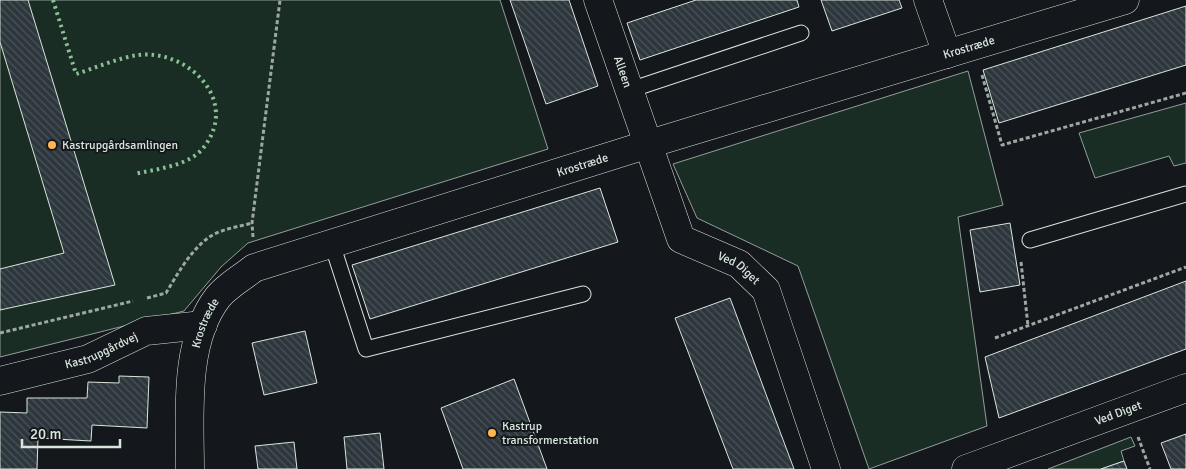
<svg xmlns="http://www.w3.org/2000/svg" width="1186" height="469" font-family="Signika,sans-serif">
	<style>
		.green { fill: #1a2d24; stroke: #939e99 }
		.building { fill: url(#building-back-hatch); stroke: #d8e6dc }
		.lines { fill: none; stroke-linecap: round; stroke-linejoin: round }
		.service-casing { stroke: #d8e6dc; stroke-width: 17 }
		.minor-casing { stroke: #d8e6dc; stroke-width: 29 }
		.path { stroke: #9da8a2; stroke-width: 3; stroke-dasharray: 4 2.5; stroke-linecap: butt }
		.service { stroke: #14181c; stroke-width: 15 }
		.minor { stroke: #14181c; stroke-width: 28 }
		.hedge { stroke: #8ac095; stroke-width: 4; stroke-dasharray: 2.5 4; stroke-linecap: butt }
		.poi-dot { fill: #ffb74d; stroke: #14181c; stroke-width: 2 }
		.labels { text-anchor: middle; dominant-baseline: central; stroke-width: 4; stroke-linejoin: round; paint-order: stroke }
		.street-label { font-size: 12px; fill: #d8e6dc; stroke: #14181c }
		.poi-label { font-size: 12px; fill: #d8e6dc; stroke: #14181c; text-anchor: start }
	</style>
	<defs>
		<pattern id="building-back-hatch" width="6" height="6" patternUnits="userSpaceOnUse" patternTransform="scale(1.25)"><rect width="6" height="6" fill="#2c363c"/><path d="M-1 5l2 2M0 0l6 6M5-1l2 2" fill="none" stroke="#4a5358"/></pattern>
	</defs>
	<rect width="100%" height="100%" fill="#14181c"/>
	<g class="green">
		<polygon points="0,0 500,0 548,149 248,243 221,267 184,311 0,357"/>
		<polygon points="968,71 1003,205 958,217 987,426 869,469 798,266 697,218 673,164"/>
		<polygon points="1186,103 1186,163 1174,166 1169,156 1095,178 1079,133"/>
		<polygon points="1131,437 1135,446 1121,451 1124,461 1101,469 1048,469"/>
	</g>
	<g class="building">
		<polygon points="0,0 28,0 115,285 0,310 0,269 64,253 0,42"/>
		<polygon points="510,0 569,0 598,86 546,104"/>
		<polygon points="696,0 797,0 799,7 640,60 627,23"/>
		<polygon points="821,0 899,0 902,8 832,31"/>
		<polygon points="1186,6 1186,65 999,123 983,70"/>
		<polygon points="600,188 618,242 370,319 352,265"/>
		<polygon points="1010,223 1020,285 980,292 970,230"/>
		<polygon points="1186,281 1186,349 999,418 985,357"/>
		<polygon points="730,298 794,469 733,469 675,318"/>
		<polygon points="305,331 317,383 264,395 252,343"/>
		<polygon points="119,376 149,377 147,428 92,425 91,441 38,438 37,469 0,469 0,412 27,413 27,398 87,398 88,382 119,383"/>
		<polygon points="514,379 547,469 463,469 441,408"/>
		<polygon points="380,433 384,469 347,469 344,437"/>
		<polygon points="1186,434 1186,469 1171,469 1161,443"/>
		<polygon points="294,442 297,469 258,469 255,446"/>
		<polygon points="1124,461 1127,469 1101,469"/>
	</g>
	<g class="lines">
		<g class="service-casing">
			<g id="service">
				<polyline points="630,90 801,33"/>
				<polyline points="1030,240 1186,194"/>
				<polyline points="332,244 366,349 583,294"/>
			</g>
		</g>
		<g class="minor-casing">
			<g id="minor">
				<path id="s1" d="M598,0L681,239L739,264L766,290L826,469"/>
				<polyline points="928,0 947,54"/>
				<path id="s2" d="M0,381L88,359L146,331L203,325"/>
				<path id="s3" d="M190,469C190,416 183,342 218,297C227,286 243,277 254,268L649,144L1125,0"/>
				<path id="s4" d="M966,469L1186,388"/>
			</g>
		</g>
		<g class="path">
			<polyline points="982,75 1002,145 1186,93"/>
			<polyline points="253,237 252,223 280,0"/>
			<polyline points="1021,262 1028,326"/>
			<path d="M147,298L166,293C177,275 190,251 208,238C220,229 238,227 252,223"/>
			<polyline points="0,333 133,301"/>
			<polyline points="995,338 1186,267"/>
			<polyline points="1138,437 1150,469"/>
		</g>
		<use href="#service" class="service"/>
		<use href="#minor" class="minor"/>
		<path class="hedge" d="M53,0L76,74C95,68 118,58 138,55C188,49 240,100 204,147C190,166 156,169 134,174"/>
	</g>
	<g class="poi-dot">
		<circle cx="52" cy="145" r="5"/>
		<circle cx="492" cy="433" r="5"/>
	</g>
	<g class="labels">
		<g class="street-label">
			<text stroke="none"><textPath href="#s3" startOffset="972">Krostræde</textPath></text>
			<text stroke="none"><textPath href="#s1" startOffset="76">Alleen</textPath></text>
			<text stroke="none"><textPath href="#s3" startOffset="568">Krostræde</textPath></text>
			<text stroke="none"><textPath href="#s1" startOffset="318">Ved Diget</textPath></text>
			<text stroke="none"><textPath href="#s3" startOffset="148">Krostræde</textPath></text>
			<text stroke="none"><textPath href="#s2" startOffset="106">Kastrupgårdvej</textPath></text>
			<text stroke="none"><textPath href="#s4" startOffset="162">Ved Diget</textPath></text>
		</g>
		<g class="poi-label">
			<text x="62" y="145">Kastrupgårdsamlingen</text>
			<text x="502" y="426">Kastrup<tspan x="502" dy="14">transformerstation</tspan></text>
		</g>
	</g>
	<path d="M22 439v8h98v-8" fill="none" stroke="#d8e6dc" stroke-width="2.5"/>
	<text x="30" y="439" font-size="15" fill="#d8e6dc" stroke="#14181c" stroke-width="4" paint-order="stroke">20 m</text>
</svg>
